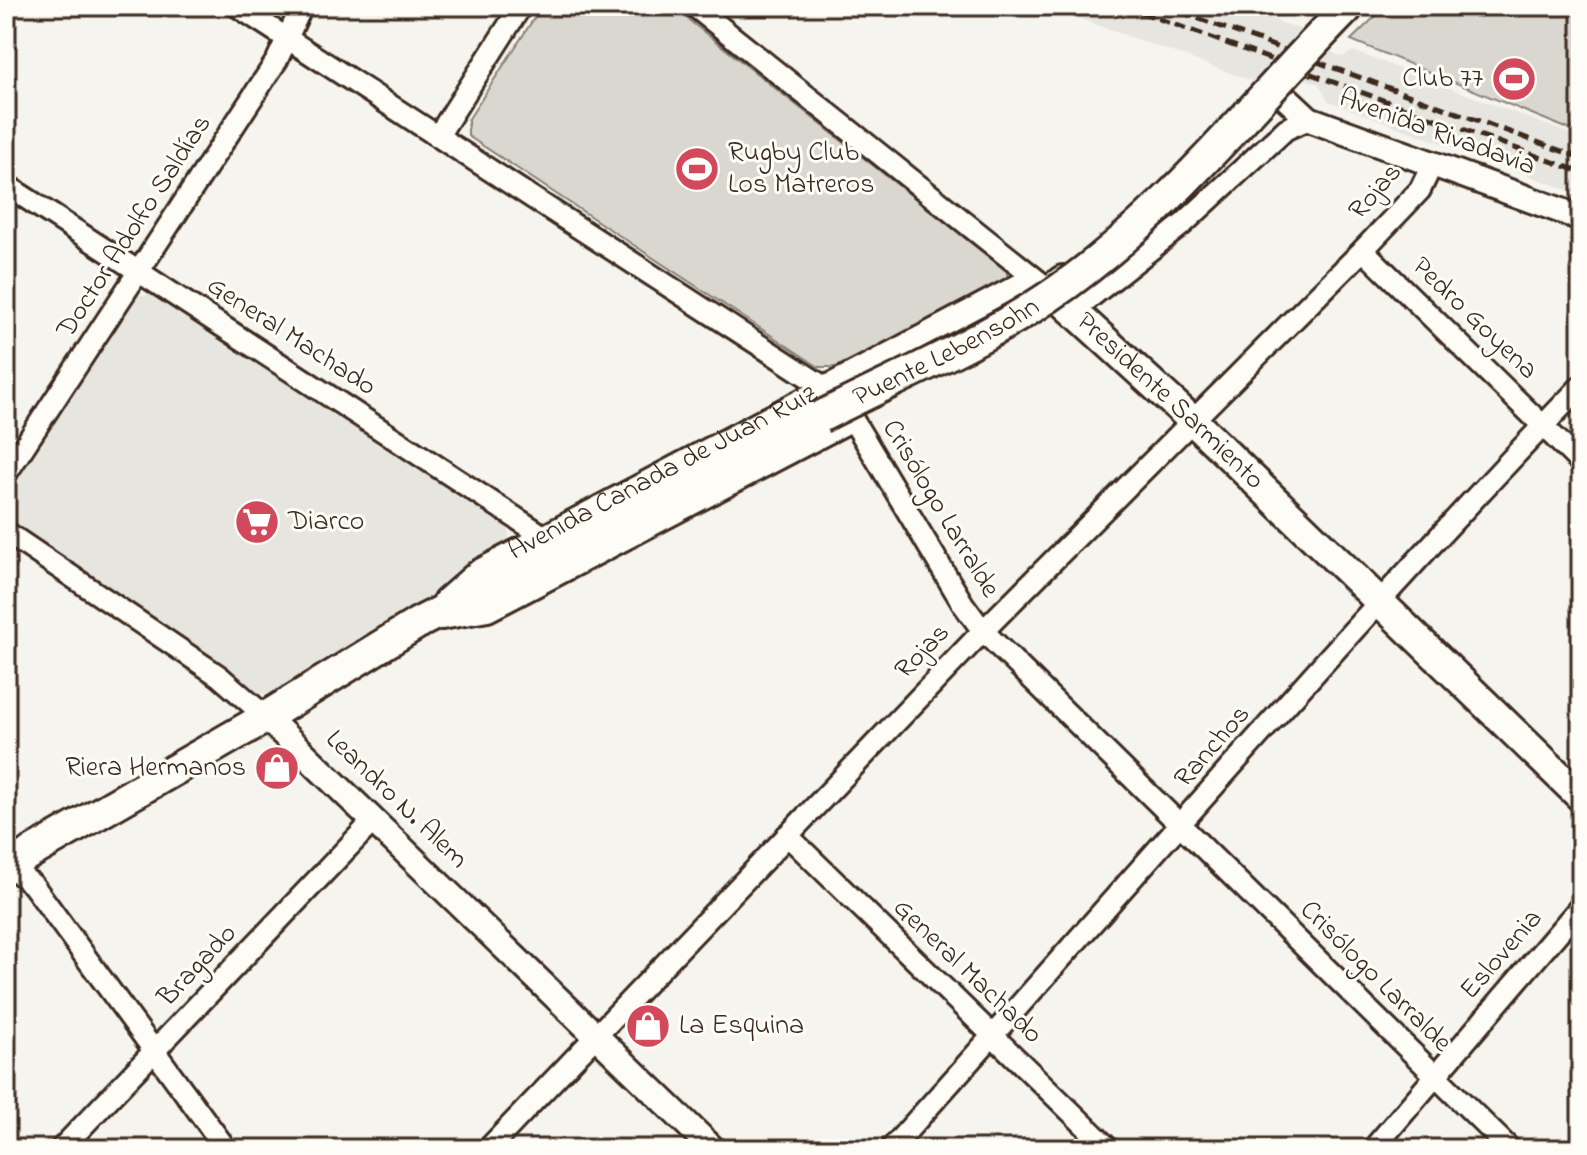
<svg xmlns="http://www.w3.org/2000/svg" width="1587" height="1155" font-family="'Indie Flower',sans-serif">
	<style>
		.built { fill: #e7e5df }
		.green { fill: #dad6d0; stroke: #8a8077; stroke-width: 2 }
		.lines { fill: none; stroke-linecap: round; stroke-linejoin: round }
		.minor-casing { stroke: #3b2a1e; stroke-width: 26 }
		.tertiary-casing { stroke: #3b2a1e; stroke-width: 30 }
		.secondary-casing { stroke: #3b2a1e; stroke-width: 34 }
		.primary-casing { stroke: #3b2a1e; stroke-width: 36 }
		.minor { stroke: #fdfcf7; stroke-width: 20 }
		.tertiary { stroke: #fdfcf7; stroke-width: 24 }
		.secondary { stroke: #fdfcf7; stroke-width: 28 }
		.primary { stroke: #fdfcf7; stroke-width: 30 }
		.rail { stroke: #3b2a1e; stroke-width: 5; stroke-dasharray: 12 6; stroke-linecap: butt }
		.primary-bridge-casing { stroke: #3b2a1e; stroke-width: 36; stroke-linecap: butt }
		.primary-bridge { stroke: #fdfcf7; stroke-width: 30 }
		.labels { text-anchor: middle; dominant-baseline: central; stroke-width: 6; stroke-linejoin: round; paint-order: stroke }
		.poi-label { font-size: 28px; fill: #3b2a1e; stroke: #fdfcf7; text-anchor: start }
		.street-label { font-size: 28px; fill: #3b2a1e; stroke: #fdfcf7 }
	</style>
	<rect width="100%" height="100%" fill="#f5f4ee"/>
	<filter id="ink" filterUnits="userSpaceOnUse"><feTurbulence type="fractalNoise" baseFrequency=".0125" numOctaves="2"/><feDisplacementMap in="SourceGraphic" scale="16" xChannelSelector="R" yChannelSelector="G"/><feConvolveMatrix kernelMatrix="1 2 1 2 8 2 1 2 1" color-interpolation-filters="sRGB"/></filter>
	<g filter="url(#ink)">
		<g class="built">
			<polygon points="1045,6 1235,6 1302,30 1304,40 1342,57 1353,51 1581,138 1581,195 1328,101 1319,84 1273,67 1252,81"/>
			<polygon points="137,295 154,295 503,521 508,525 509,543 501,552 276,693 256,694 246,690 144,610 6,519 6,487"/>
		</g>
		<g class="green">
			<polygon points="542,6 671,6 1007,271 1007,284 836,367 819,367 468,136 468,120"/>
			<polygon points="1386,6 1581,6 1581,118 1571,130 1351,40"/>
		</g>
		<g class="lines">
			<g class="minor-casing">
				<g id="minor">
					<polyline points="237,6 824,387 853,420 963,604 983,631 1510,1149"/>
					<polyline points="694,6 1047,288"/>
					<polyline points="438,136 521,6"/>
					<polyline points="6,185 545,537"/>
					<polyline points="1363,250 1581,463"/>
					<polyline points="1073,311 1183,224 1286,129 1309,119"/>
					<polyline points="6,474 277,60 302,6"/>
					<polyline points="6,532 219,676 266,717"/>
					<path id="s1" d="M444,600L477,571L1018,285L1050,290"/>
					<polyline points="442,619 488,611 853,420"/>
					<polyline points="787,835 1109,1149"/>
					<polyline points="6,863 33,885 226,1149"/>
					<polyline points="61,1149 374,820"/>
					<polyline points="488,1149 983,631 1363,250 1420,190 1433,163"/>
					<path d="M891,1149C1121,894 1343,633 1581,386"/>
					<polyline points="1373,1149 1581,906"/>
				</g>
			</g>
			<g class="tertiary-casing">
				<g id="tertiary">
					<polyline points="1280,92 1309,119 1581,218"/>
					<polyline points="266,717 713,1149"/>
				</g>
			</g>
			<g class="secondary-casing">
				<g id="secondary">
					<path id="s2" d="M1063,280L1050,290L1192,420L1581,797"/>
				</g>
			</g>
			<g class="primary-casing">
				<polyline id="primary" points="6,867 266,717 418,623 820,417"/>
			</g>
			<use href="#minor" class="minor"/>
			<use href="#tertiary" class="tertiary"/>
			<use href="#secondary" class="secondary"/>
			<use href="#primary" class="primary"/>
			<g class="rail">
				<polyline points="1124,6 1581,172"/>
				<polyline points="1164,6 1581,158"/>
			</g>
			<g class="primary-bridge-casing">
				<g id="primary-bridge">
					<path id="s3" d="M820,417C894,379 978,344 1047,298C1165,219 1251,105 1349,6"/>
				</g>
			</g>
			<use href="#primary-bridge" class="primary-bridge"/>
		</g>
	</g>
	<defs>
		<g id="stadium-disc" transform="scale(2.3)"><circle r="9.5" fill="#d1495b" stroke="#fdfcf7"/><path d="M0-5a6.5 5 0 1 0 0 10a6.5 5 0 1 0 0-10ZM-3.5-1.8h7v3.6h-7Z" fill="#fff"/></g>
		<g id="supermarket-disc" transform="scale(2.3)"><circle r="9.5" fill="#d1495b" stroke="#fdfcf7"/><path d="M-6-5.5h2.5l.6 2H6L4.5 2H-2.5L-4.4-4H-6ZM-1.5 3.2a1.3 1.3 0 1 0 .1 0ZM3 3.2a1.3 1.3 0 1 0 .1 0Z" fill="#fff"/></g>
		<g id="shop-disc" transform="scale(2.3)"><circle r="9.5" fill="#d1495b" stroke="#fdfcf7"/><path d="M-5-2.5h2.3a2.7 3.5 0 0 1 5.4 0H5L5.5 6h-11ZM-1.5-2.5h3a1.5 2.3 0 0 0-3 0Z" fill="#fff"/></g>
	</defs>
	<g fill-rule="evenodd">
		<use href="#stadium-disc" x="1514" y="79"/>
		<use href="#stadium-disc" x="697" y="169"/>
		<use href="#supermarket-disc" x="257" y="522"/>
		<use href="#shop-disc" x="277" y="768"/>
		<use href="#shop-disc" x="648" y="1026"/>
	</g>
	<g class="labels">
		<g class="poi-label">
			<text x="1483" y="79" text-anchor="end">Club 77</text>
			<text x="728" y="153">Rugby Club<tspan x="728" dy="32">Los Matreros</tspan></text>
			<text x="288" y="522">Diarco</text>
			<text x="246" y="768" text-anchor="end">Riera Hermanos</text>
			<text x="679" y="1026">La Esquina</text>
		</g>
		<g class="street-label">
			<text transform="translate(1437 133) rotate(20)">Avenida Rivadavia</text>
			<text transform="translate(1376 192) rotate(-49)">Rojas</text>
			<text transform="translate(135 227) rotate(-57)">Doctor Adolfo Saldías</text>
			<text transform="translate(1474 319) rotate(44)">Pedro Goyena</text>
			<text transform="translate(291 337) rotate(33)">General Machado</text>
			<text stroke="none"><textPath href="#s3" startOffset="142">Puente Lebensohn</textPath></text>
			<text stroke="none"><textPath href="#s2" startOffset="180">Presidente Sarmiento</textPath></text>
			<text stroke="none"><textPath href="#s1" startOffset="254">Avenida Cañada de Juan Ruiz</textPath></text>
			<text transform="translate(940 509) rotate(59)">Crisólogo Larralde</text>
			<text transform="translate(923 652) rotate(-46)">Rojas</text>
			<text transform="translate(1213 747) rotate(-49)">Ranchos</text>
			<text transform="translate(396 800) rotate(44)">Leandro N. Alem</text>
			<text transform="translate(1502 955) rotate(-49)">Eslovenia</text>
			<text transform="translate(198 966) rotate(-47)">Bragado</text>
			<text transform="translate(967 972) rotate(44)">General Machado</text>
			<text transform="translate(1375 977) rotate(45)">Crisólogo Larralde</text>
		</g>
	</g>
	<rect width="1587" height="1155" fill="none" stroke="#fdfcf7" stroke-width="32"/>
	<rect x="16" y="16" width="1555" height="1123" fill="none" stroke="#3b2a1e" stroke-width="3" filter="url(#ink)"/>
</svg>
